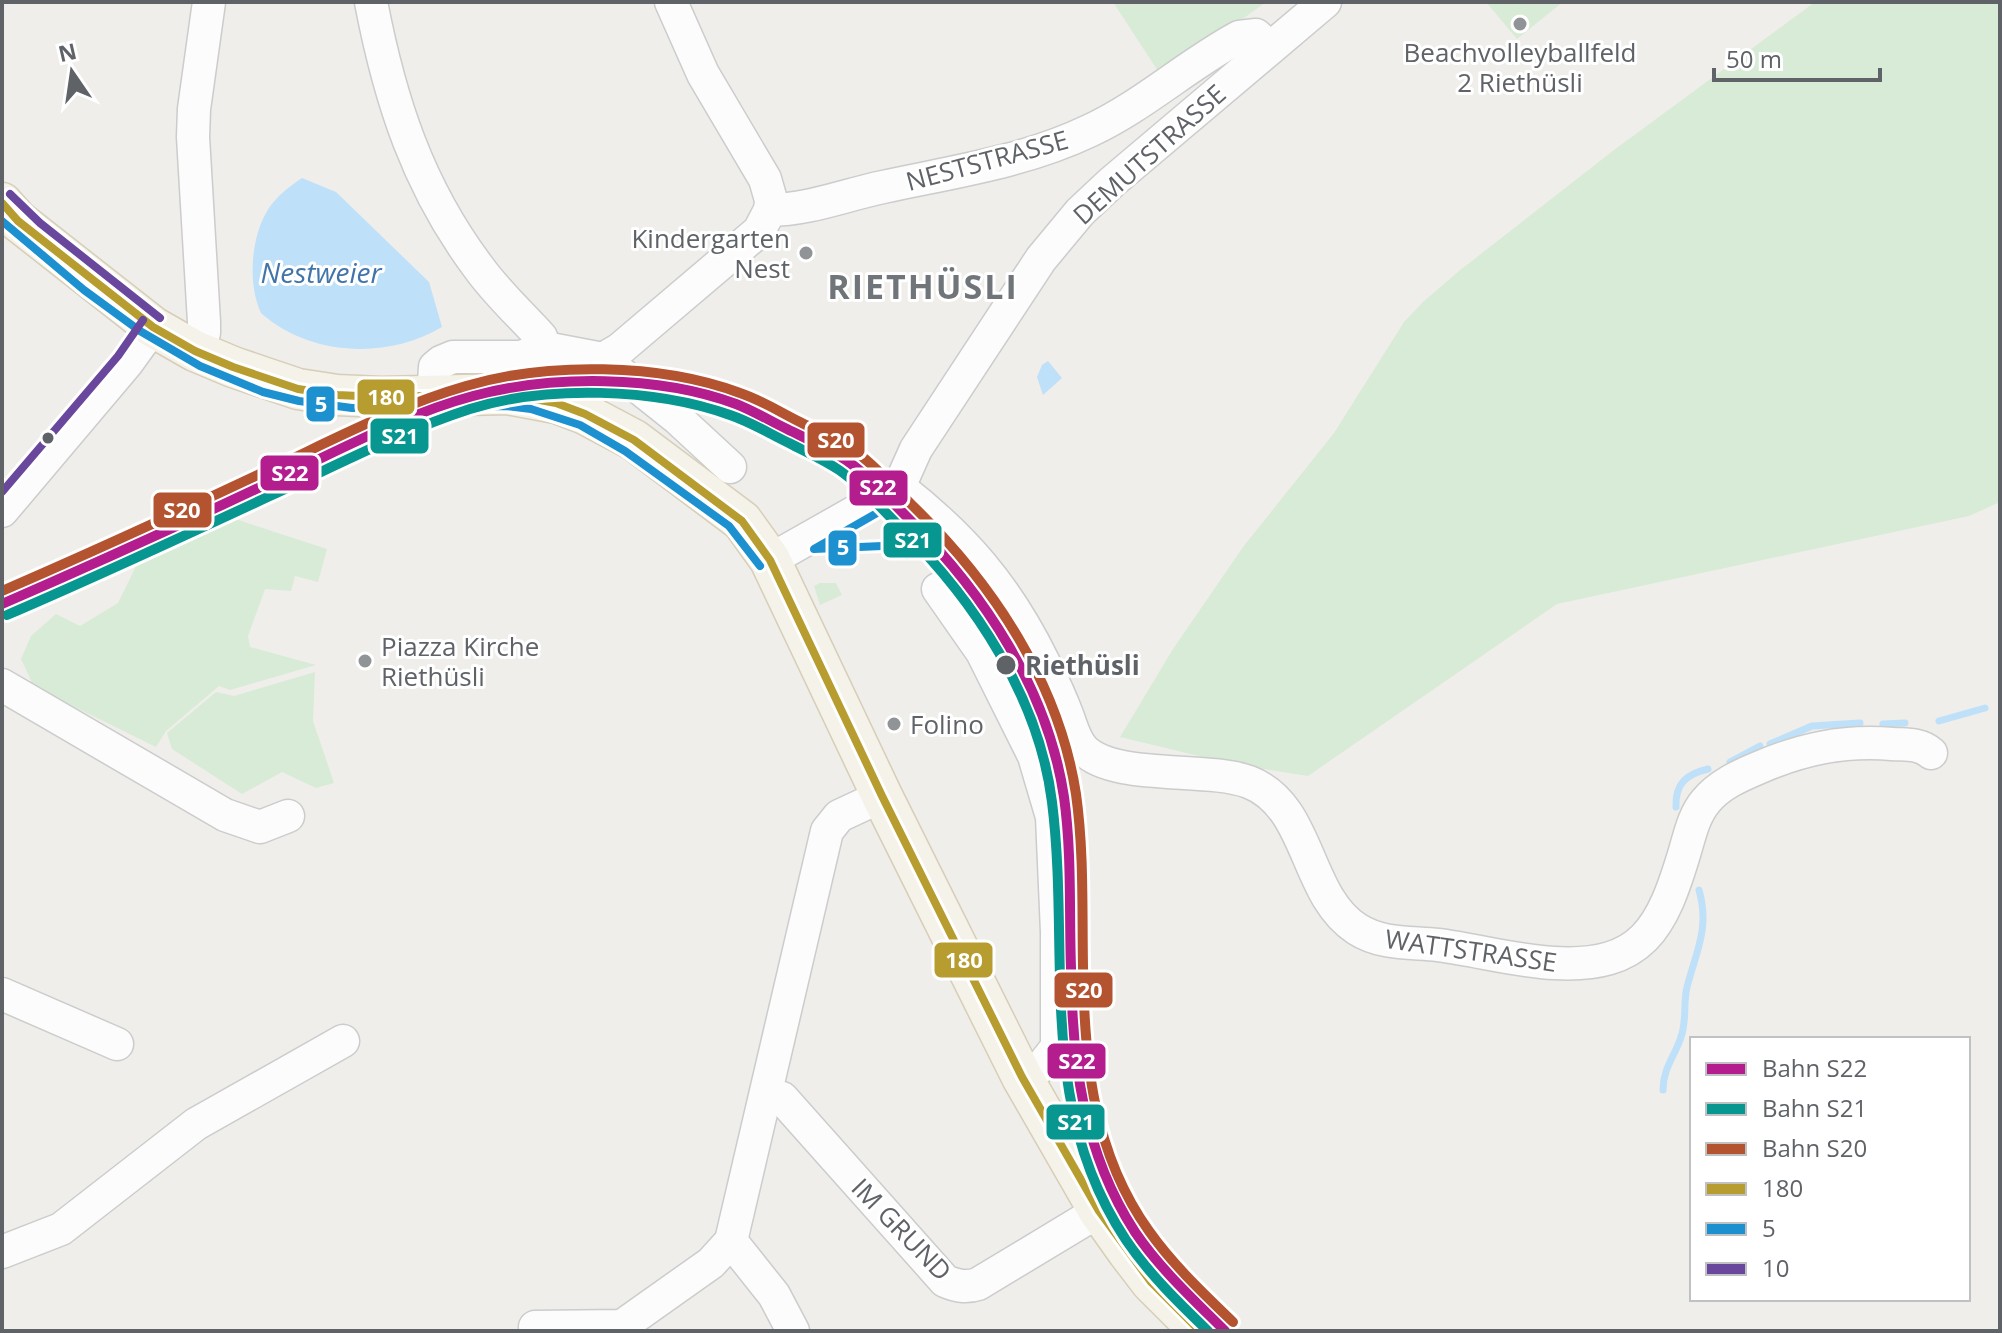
<svg xmlns="http://www.w3.org/2000/svg" width="2002" height="1333" font-family="'Open Sans',sans-serif">
	<style>
		.green { fill: #d8ebd6 }
		.water { fill: #bfe0f9 }
		.lines { fill: none; stroke-linecap: round; stroke-linejoin: round }
		.stream { stroke: #bfe0f9; stroke-width: 7 }
		.minor-casing { stroke: #cbcccc; stroke-width: 35 }
		.major-casing { stroke: #d7ceb8; stroke-width: 43 }
		.minor { stroke: #fdfcfc; stroke-width: 32 }
		.major { stroke: #f4f2e9; stroke-width: 40 }
		.bus-1-casing { stroke: #fff; stroke-width: 14 }
		.bus-2-casing { stroke: #fff; stroke-width: 14 }
		.bus-3-casing { stroke: #fff; stroke-width: 14 }
		.bus-1 { stroke: #b79d2f; stroke-width: 8 }
		.bus-2 { stroke: #1d90d0; stroke-width: 8 }
		.bus-3 { stroke: #69479c; stroke-width: 8 }
		.rail-1-casing { stroke: #fff; stroke-width: 16 }
		.rail-2-casing { stroke: #fff; stroke-width: 16 }
		.rail-3-casing { stroke: #fff; stroke-width: 16 }
		.rail-1 { stroke: #b41d8e; stroke-width: 10 }
		.rail-2 { stroke: #089690; stroke-width: 10 }
		.rail-3 { stroke: #b4532f; stroke-width: 10 }
		.poi-dot { fill: #919496; stroke: #fff; stroke-width: 3 }
		.bus-dot { fill: #5f6368; stroke: #fff; stroke-width: 3 }
		.labels { text-anchor: middle; dominant-baseline: central; stroke-width: 6; stroke-linejoin: round; paint-order: stroke }
		.poi-label { font-size: 26px; fill: #5f6368; stroke: #fff; text-anchor: start }
		.street-label { font-size: 26px; fill: #5f6368; stroke: #fff }
		.stop-label { font-size: 26px; font-weight: bold; fill: #5f6368; stroke: #fff; text-anchor: start }
		.water-label { font-size: 28px; font-style: italic; fill: #4174aa; stroke: #fff }
		.district-label { font-size: 34px; font-weight: bold; letter-spacing: 2px; fill: #70757a; stroke: #fff }
		.line-badge { stroke: #fff; stroke-width: 3 }
		.badge-label { font-size: 22px; text-anchor: middle; font-weight: bold; fill: #fff }
	</style>
	<rect width="100%" height="100%" fill="#efeeea"/>
	<g class="green">
		<polygon points="1113,2 1266,2 1162,77"/>
		<polygon points="1486,2 1563,2 1517,39"/>
		<polygon points="1815,2 2000,2 2000,502 1969,516 1557,604 1308,776 1232,764 1120,737 1173,649 1243,547 1334,433 1404,322 1423,302 1459,271 1614,150"/>
		<polygon points="223,515 327,549 318,582 295,576 291,591 265,589 248,636 250,647 316,665 230,690 219,686 166,731 156,747 34,687 21,659 31,636 56,614 80,626 118,603 141,556"/>
		<polygon points="836,583 842,595 820,605 814,586 820,583"/>
		<polygon points="315,672 313,721 334,783 316,788 282,772 242,794 172,749 167,733 216,692 234,696"/>
	</g>
	<g class="water">
		<path d="M302,178L336,192L429,282L442,327C387,360 309,356 261,313C247,283 251,235 269,208C277,196 290,186 302,178Z"/>
		<polygon points="1048,361 1062,378 1043,395 1037,377 1042,365"/>
	</g>
	<g class="lines">
		<g class="stream">
			<polyline points="1939,721 1985,708"/>
			<polyline points="1883,724 1905,723"/>
			<polyline points="1770,744 1812,726 1860,723"/>
			<polyline points="1730,762 1760,746"/>
			<path d="M1676,807C1675,783 1687,774 1708,769"/>
			<path d="M1663,1090C1663,1068 1675,1056 1681,1037C1687,1020 1683,1004 1687,987C1696,952 1710,928 1699,890"/>
		</g>
		<g class="minor-casing">
			<g id="minor">
				<path d="M371,2C390,101 418,187 479,268C497,293 520,314 541,337L545,348"/>
				<path d="M770,210C808,210 845,195 883,187C952,172 1024,162 1089,131C1143,106 1187,65 1239,37L1256,35L1270,48"/>
				<polyline points="545,348 603,359 677,418 730,467"/>
				<polyline points="195,351 204,333 204,322 193,137 194,109 209,2"/>
				<polyline points="603,359 620,349 759,231 770,210 771,200 765,179 703,74 671,2"/>
				<polyline points="433,397 435,367 441,362 453,357 521,357 545,348"/>
				<path d="M899,487C964,538 1006,586 1043,661C1052,679 1061,698 1068,717C1072,728 1075,740 1083,749C1113,781 1206,766 1249,782C1311,806 1304,895 1357,929C1382,945 1411,942 1438,945C1477,950 1515,961 1554,963C1643,968 1662,928 1685,851C1690,834 1694,815 1706,801C1719,785 1739,776 1758,768C1802,749 1843,740 1892,744C1906,745 1920,743 1931,753"/>
				<polyline points="2,511 127,363 153,327"/>
				<polyline points="770,560 899,487 916,449 1041,259 1080,212 1112,182 1325,2"/>
				<polyline points="938,589 982,652 1034,756 1052,817 1057,932 1057,1047 1042,1066 1022,1077"/>
				<polyline points="2,685 225,815 260,827 288,816"/>
				<polyline points="2,994 117,1044"/>
				<path d="M767,1094L782,1098L945,1281C957,1286 966,1288 978,1284L1099,1211"/>
				<polyline points="731,1241 774,1295 793,1331"/>
				<polyline points="2,1252 61,1229 196,1124 343,1041"/>
				<polyline points="535,1327 622,1326 711,1263 731,1241 827,831 839,816 882,796"/>
			</g>
		</g>
		<g class="major-casing">
			<polyline id="major" points="2,203 18,221 153,327 195,351 233,367 298,389 337,395 381,397 507,394 556,403 585,414 634,440 742,521 770,560 882,796 1022,1077 1099,1211 1128,1252 1151,1282 1200,1331"/>
		</g>
		<use href="#minor" class="minor"/>
		<use href="#major" class="major"/>
		<g class="bus-1-casing">
			<polyline id="bus-1" points="2,203 18,221 153,327 195,351 233,367 298,389 337,395 381,397 507,394 556,403 585,414 634,440 742,521 770,560 882,796 1022,1077 1099,1211 1151,1282 1200,1331"/>
		</g>
		<g class="bus-2-casing">
			<g id="bus-2">
				<polyline points="2,221 84,290 140,331 200,366 263,392 299,401 352,408 505,406 531,409 580,425 625,451 729,526 760,566"/>
				<polygon points="898,501 924,523 905,545 814,549"/>
			</g>
		</g>
		<g class="bus-3-casing">
			<g id="bus-3">
				<polyline points="10,194 40,223 160,318"/>
				<polyline points="2,492 118,356 143,320"/>
			</g>
		</g>
		<use href="#bus-1" class="bus-1"/>
		<use href="#bus-2" class="bus-2"/>
		<use href="#bus-3" class="bus-3"/>
		<g class="rail-1-casing">
			<path id="rail-1" d="M2,604C92,565 182,524 271,482C334,453 405,414 473,396C552,375 658,375 736,404C754,411 770,421 787,429C807,439 828,448 846,460C869,476 889,499 909,519C984,593 1048,690 1064,797C1072,854 1069,911 1071,968C1072,1062 1083,1152 1135,1232C1160,1269 1194,1300 1225,1331"/>
		</g>
		<g class="rail-2-casing">
			<path id="rail-2" d="M7,615C96,577 184,536 272,495C337,465 402,431 470,409C547,385 654,388 730,415C751,422 770,434 789,443C806,452 823,459 839,470C862,486 881,508 901,528C974,600 1039,697 1052,802C1071,954 1035,1104 1126,1240C1149,1274 1179,1303 1208,1331"/>
		</g>
		<g class="rail-3-casing">
			<path id="rail-3" d="M2,591C90,553 177,513 264,472C329,442 396,406 466,386C547,362 660,363 740,393C761,400 780,412 800,422C820,432 841,441 859,454C879,470 896,489 914,507C993,584 1059,683 1076,794C1084,851 1082,909 1083,966C1084,1060 1093,1153 1149,1231C1173,1265 1204,1294 1233,1322"/>
		</g>
		<use href="#rail-1" class="rail-1"/>
		<use href="#rail-2" class="rail-2"/>
		<use href="#rail-3" class="rail-3"/>
	</g>
	<g class="poi-dot">
		<circle cx="1520" cy="24" r="8"/>
		<circle cx="806" cy="253" r="8"/>
		<circle cx="365" cy="661" r="8"/>
		<circle cx="894" cy="724" r="8"/>
	</g>
	<g class="bus-dot">
		<circle cx="48" cy="438" r="7"/>
		<circle cx="1006" cy="665" r="11"/>
	</g>
	<g class="labels">
		<g class="poi-label">
			<text x="1520" y="52" text-anchor="middle">Beachvolleyballfeld<tspan x="1520" dy="30">2 Riethüsli</tspan></text>
			<text x="790" y="238" text-anchor="end">Kindergarten<tspan x="790" dy="30">Nest</tspan></text>
			<text x="381" y="646">Piazza Kirche<tspan x="381" dy="30">Riethüsli</tspan></text>
			<text x="910" y="724">Folino</text>
		</g>
		<g class="street-label">
			<text transform="translate(1149 154) rotate(-42)">DEMUTSTRASSE</text>
			<text transform="translate(987 160) rotate(-15)">NESTSTRASSE</text>
			<text transform="translate(1471 950) rotate(8)">WATTSTRASSE</text>
			<text transform="translate(902 1229) rotate(46)">IM GRUND</text>
		</g>
		<g class="stop-label">
			<text x="1025" y="665">Riethüsli</text>
		</g>
		<g class="water-label">
			<text x="321" y="272">Nestweier</text>
		</g>
		<g class="district-label">
			<text x="923" y="286">RIETHÜSLI</text>
		</g>
	</g>
	<g class="line-badge">
		<rect x="356" y="378" width="60" height="38" rx="8" fill="#b79d2f"/>
		<rect x="305" y="385" width="31" height="38" rx="8" fill="#1d90d0"/>
		<rect x="369" y="417" width="61" height="38" rx="8" fill="#089690"/>
		<rect x="806" y="421" width="60" height="38" rx="8" fill="#b4532f"/>
		<rect x="259" y="454" width="61" height="38" rx="8" fill="#b41d8e"/>
		<rect x="848" y="469" width="61" height="38" rx="8" fill="#b41d8e"/>
		<rect x="152" y="491" width="61" height="38" rx="8" fill="#b4532f"/>
		<rect x="882" y="521" width="61" height="38" rx="8" fill="#089690"/>
		<rect x="827" y="529" width="31" height="38" rx="8" fill="#1d90d0"/>
		<rect x="933" y="941" width="61" height="38" rx="8" fill="#b79d2f"/>
		<rect x="1053" y="971" width="61" height="38" rx="8" fill="#b4532f"/>
		<rect x="1046" y="1042" width="61" height="38" rx="8" fill="#b41d8e"/>
		<rect x="1045" y="1103" width="61" height="38" rx="8" fill="#089690"/>
	</g>
	<g class="badge-label">
		<text x="386" y="405">180</text>
		<text x="321" y="412">5</text>
		<text x="400" y="444">S21</text>
		<text x="836" y="448">S20</text>
		<text x="290" y="481">S22</text>
		<text x="878" y="495">S22</text>
		<text x="182" y="518">S20</text>
		<text x="913" y="548">S21</text>
		<text x="843" y="555">5</text>
		<text x="964" y="968">180</text>
		<text x="1084" y="998">S20</text>
		<text x="1077" y="1069">S22</text>
		<text x="1076" y="1130">S21</text>
	</g>
	<rect width="2002" height="1333" fill="none" stroke="#5f6368" stroke-width="8"/>
	<rect x="1690" y="1037" width="280" height="264" fill="#ffffff" stroke="#bfc1c3" stroke-width="2"/>
	<rect x="1706" y="1063" width="40" height="12" fill="#b41d8e" stroke="#bfc1c3" stroke-width="2"/>
	<text x="1762" y="1077" font-size="24" fill="#5f6368">Bahn S22</text>
	<rect x="1706" y="1103" width="40" height="12" fill="#089690" stroke="#bfc1c3" stroke-width="2"/>
	<text x="1762" y="1117" font-size="24" fill="#5f6368">Bahn S21</text>
	<rect x="1706" y="1143" width="40" height="12" fill="#b4532f" stroke="#bfc1c3" stroke-width="2"/>
	<text x="1762" y="1157" font-size="24" fill="#5f6368">Bahn S20</text>
	<rect x="1706" y="1183" width="40" height="12" fill="#b79d2f" stroke="#bfc1c3" stroke-width="2"/>
	<text x="1762" y="1197" font-size="24" fill="#5f6368">180</text>
	<rect x="1706" y="1223" width="40" height="12" fill="#1d90d0" stroke="#bfc1c3" stroke-width="2"/>
	<text x="1762" y="1237" font-size="24" fill="#5f6368">5</text>
	<rect x="1706" y="1263" width="40" height="12" fill="#69479c" stroke="#bfc1c3" stroke-width="2"/>
	<text x="1762" y="1277" font-size="24" fill="#5f6368">10</text>
	<g transform="translate(72 72) rotate(347)" stroke="#ffffff" stroke-width="6" paint-order="stroke">
	<path d="M0-6L14 30L0 20L-14 30Z" fill="#5f6368"/>
	<text y="-12" font-size="22" font-weight="bold" text-anchor="middle" fill="#5f6368">N</text>
	</g>
	<path d="M1714 68v12h166v-12" fill="none" stroke="#5f6368" stroke-width="4"/>
	<text x="1726" y="68" font-size="24" fill="#5f6368" stroke="#ffffff" stroke-width="6" paint-order="stroke">50 m</text>
</svg>
